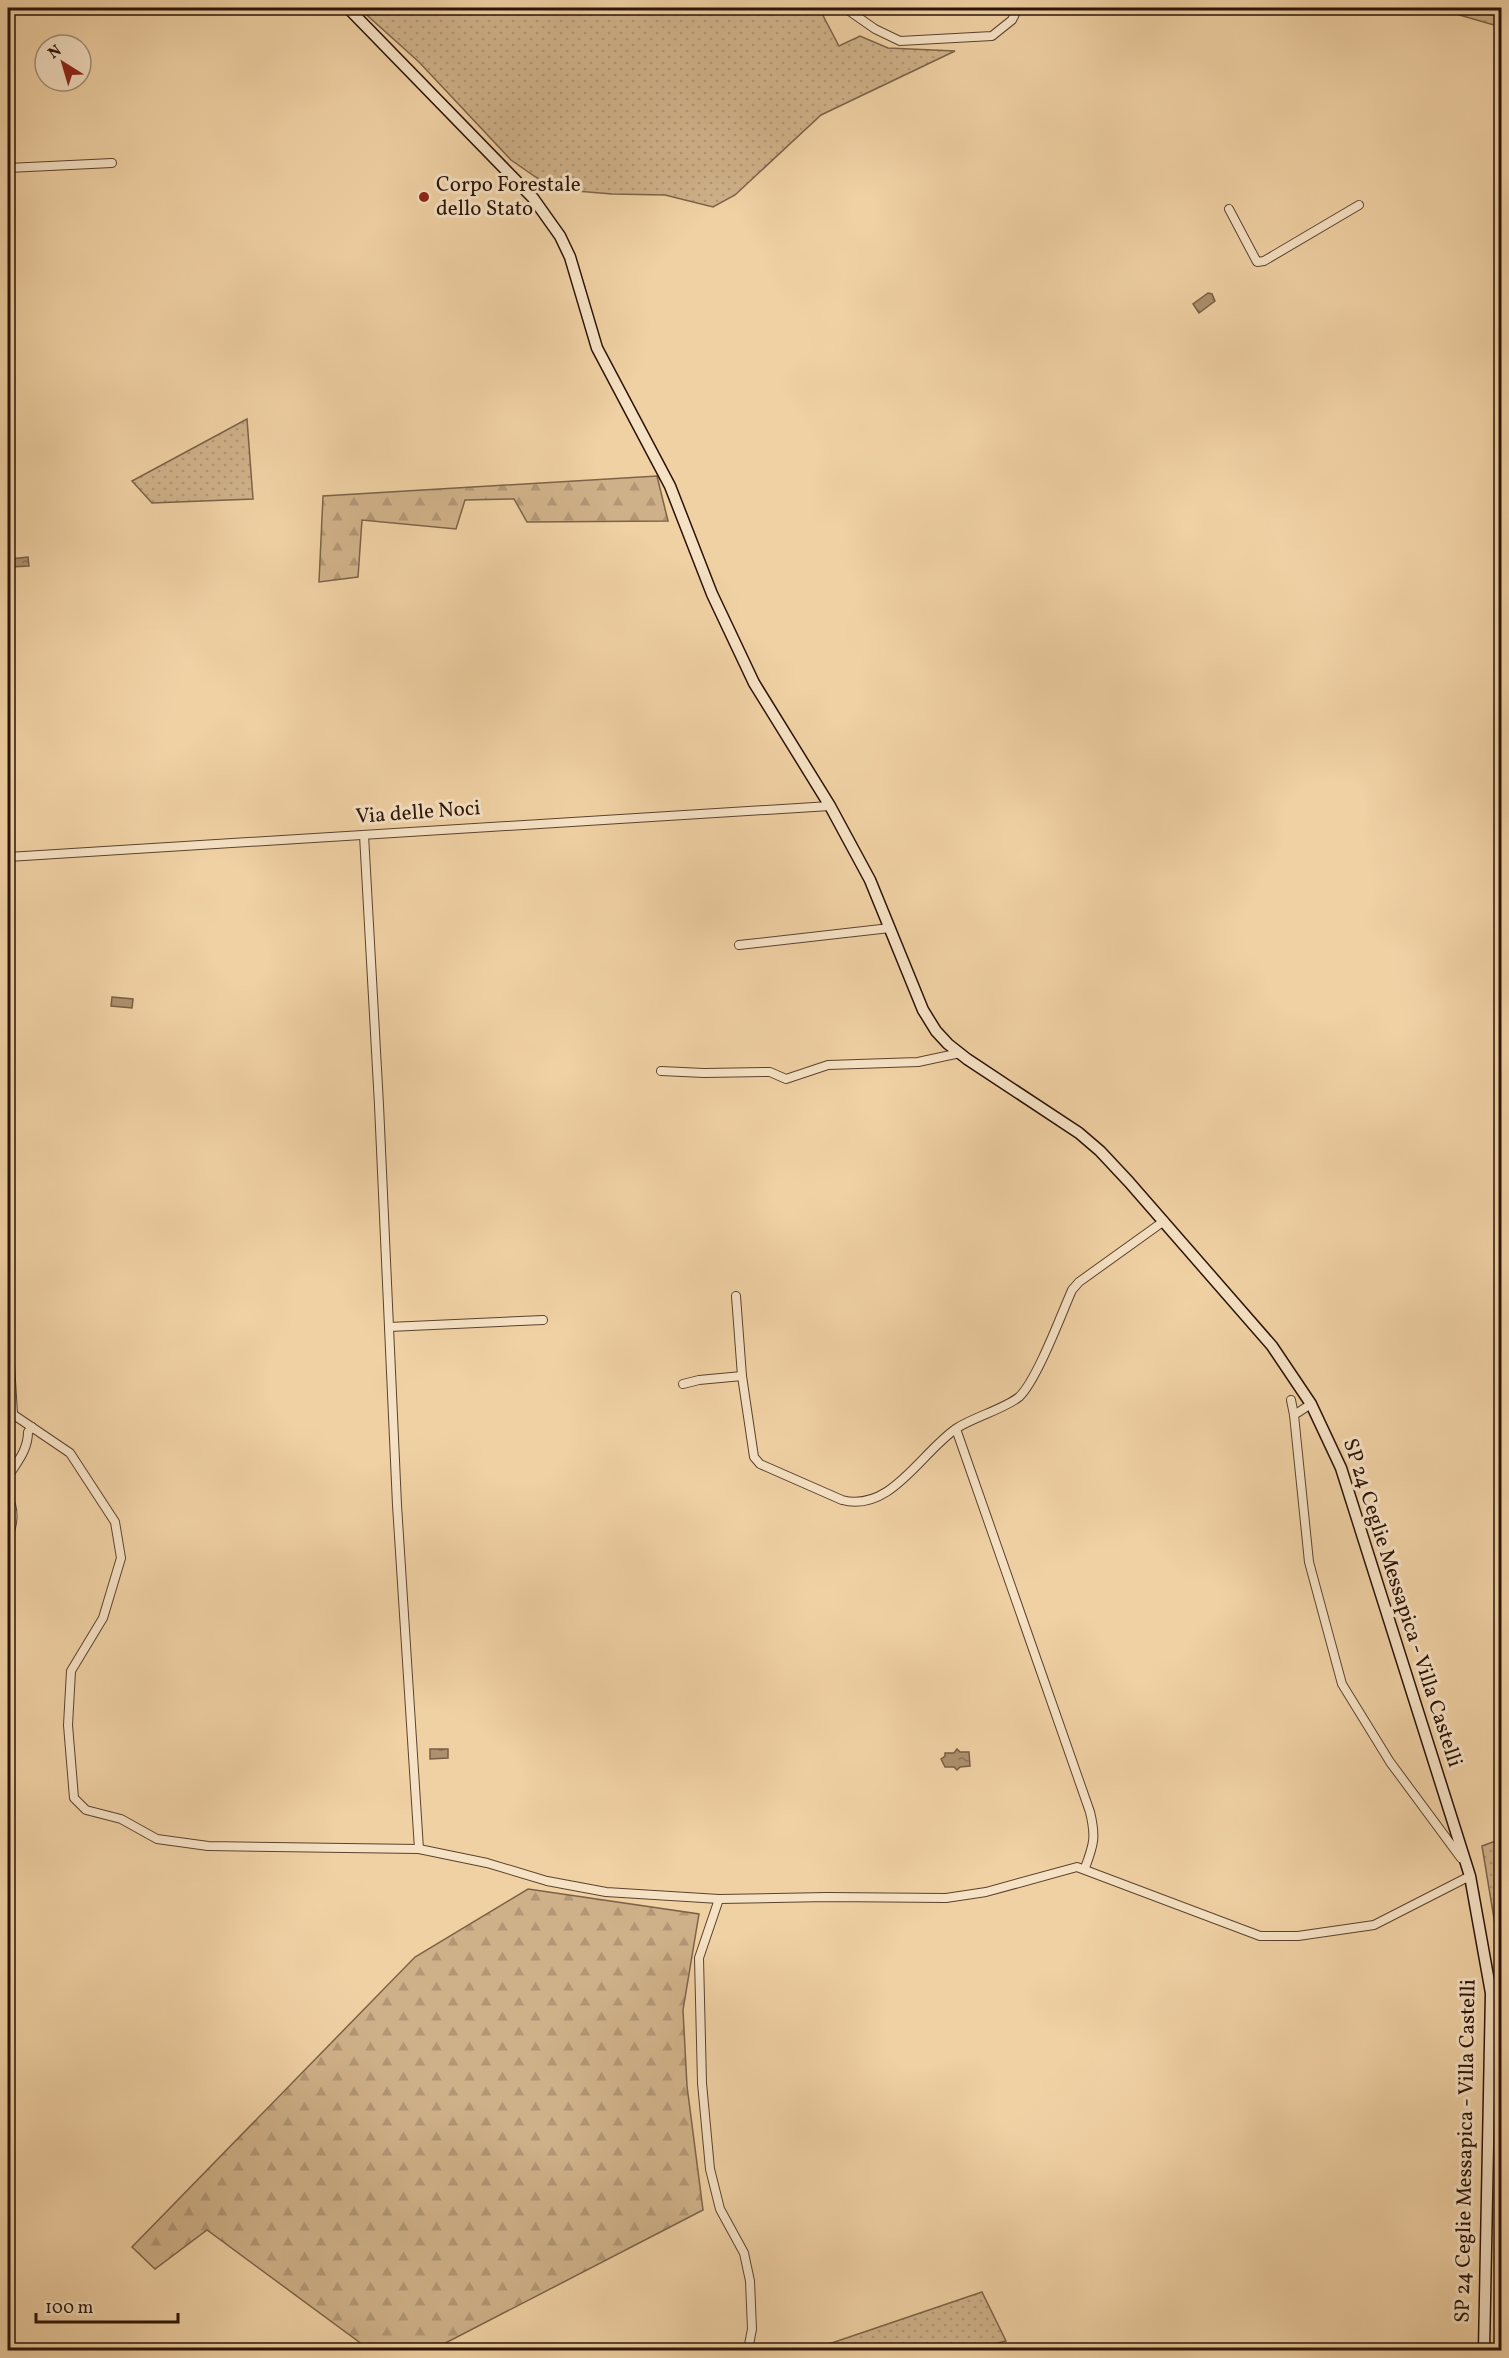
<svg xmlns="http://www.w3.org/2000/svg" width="1509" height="2358" font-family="Vollkorn,serif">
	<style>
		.grass { fill: url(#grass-dots); stroke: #7d6248; stroke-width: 1.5 }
		.forest { fill: url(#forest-firs); stroke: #7d6248; stroke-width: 1.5 }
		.water { fill: url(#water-ripples); stroke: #795e44; stroke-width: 1.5 }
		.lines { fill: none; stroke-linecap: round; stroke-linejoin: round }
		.street-casing { stroke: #5c422e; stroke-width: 10 }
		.secondary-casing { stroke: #2b1306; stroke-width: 13 }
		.street { stroke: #f5e1c4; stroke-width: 8 }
		.secondary { stroke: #f5e1c4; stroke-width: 10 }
		.poi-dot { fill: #8f2418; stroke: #f5e1c4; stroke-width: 2 }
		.labels { text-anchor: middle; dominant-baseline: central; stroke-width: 6; stroke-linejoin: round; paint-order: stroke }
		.poi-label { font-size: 21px; fill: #2b1306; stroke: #f5e1c4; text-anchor: start }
		.street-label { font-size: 21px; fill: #2b1306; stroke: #f5e1c4 }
	</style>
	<defs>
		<pattern id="grass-dots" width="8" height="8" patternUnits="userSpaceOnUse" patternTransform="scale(1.5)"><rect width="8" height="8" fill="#cfb189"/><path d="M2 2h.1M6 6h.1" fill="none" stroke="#b29775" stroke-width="1.8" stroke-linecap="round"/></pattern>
		<pattern id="forest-firs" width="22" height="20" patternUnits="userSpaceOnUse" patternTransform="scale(1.5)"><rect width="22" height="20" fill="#cfb189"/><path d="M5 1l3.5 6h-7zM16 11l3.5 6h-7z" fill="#b29775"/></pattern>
		<pattern id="water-ripples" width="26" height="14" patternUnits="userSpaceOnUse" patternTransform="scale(1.5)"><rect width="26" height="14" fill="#ad906e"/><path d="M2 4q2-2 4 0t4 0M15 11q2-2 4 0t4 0" fill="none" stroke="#8d7458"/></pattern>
	</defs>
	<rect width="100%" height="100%" fill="#f0d1a4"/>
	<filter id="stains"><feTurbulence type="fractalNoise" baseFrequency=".00333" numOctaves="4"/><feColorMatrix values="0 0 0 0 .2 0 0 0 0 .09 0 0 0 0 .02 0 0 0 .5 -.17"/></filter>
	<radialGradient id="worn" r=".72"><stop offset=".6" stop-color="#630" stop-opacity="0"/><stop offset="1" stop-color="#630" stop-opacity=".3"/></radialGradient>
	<g class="grass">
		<polygon points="359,8 819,8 839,46 860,36 888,48 955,51 821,115 735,195 713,207 665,195 612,194 553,189 511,160 419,62"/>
		<polygon points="1435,8 1501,8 1501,27"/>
		<polygon points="247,419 253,499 152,503 132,481"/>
		<polygon points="1501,1839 1502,1839 1501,1961 1482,1846"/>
		<polygon points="982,2292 1006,2341 969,2350 811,2350"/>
	</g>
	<g class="forest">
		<polygon points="657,476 668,521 527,522 514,499 465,500 456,529 362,520 358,577 319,582 323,496"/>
		<polygon points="528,1889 699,1914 683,2010 687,2086 703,2210 432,2350 370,2350 207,2230 155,2269 132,2247 415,1957"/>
	</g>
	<g class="water">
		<polygon points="1208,293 1212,294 1215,301 1199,313 1193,304"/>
		<polygon points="28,557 29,566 11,567 10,559"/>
		<polygon points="112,997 133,999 132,1008 111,1006"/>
		<polygon points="430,1749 448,1749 448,1758 430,1759"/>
		<polygon points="957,1749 960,1752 969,1752 970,1766 960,1767 957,1770 954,1767 945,1767 941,1759 945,1756 945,1753 954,1753"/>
	</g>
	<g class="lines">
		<g class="street-casing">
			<g id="street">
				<polyline points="845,8 875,29 900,41 992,36 1012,20 1018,8"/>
				<polyline points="8,168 112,163"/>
				<polyline points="1229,209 1257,262 1264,261 1359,205"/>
				<polyline points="364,835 379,1105 397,1505 419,1849"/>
				<polyline points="8,857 830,806"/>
				<polyline points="739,945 890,928"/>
				<polyline points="661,1071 704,1073 770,1072 786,1079 828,1065 918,1062 960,1053"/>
				<path d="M736,1296L742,1376L754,1457L760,1464L842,1500C891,1513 921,1452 957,1428C974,1417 1004,1409 1019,1397C1037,1380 1061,1315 1072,1290L1079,1282L1164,1221"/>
				<polyline points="389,1327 543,1320"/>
				<polyline points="8,1331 13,1414"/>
				<polyline points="683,1384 699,1380 742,1376"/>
				<polyline points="1291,1400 1294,1415 1309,1562 1342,1684 1390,1762 1461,1858"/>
				<polyline points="8,1411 70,1453 115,1522 121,1558 103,1618 71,1671 68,1725 74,1798 86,1810 121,1819 157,1839 208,1846 419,1849 487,1863 547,1881 606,1892 719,1899 827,1897 946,1898 986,1892 1077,1867 1260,1936 1298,1936 1374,1925 1470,1876"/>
				<polyline points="1294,1415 1311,1404"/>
				<path d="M956,1429L1090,1812C1096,1837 1094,1844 1085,1868"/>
				<path d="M8,1477C17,1462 28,1450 28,1432L32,1427"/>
				<path d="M8,1497C15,1511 13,1524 8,1538"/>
				<polyline points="719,1899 699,1958 702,2083 710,2169 720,2209 744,2253 750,2281 752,2329 748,2350"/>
			</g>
		</g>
		<g class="secondary-casing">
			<polyline id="secondary" points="348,8 533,198 560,236 570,257 597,348 670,486 712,594 754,683 830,806 870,880 923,1010 936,1031 948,1044 967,1059 1079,1133 1100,1151 1129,1182 1272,1346 1311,1404 1341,1468 1470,1876 1491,1993 1484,2350"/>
		</g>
		<use href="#street" class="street"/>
		<use href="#secondary" class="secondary"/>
	</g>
	<circle class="poi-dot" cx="424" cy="197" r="6"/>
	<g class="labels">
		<g class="poi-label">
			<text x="436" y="185">Corpo Forestale<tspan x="436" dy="24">dello Stato</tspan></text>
		</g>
		<g class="street-label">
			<text transform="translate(418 813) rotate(-4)">Via delle Noci</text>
			<text transform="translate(1402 1603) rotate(72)">SP 24 Ceglie Messapica - Villa Castelli</text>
			<text transform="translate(1466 2151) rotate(-89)">SP 24 Ceglie Messapica - Villa Castelli</text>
		</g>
	</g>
	<rect width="1509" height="2358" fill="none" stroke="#f0d1a4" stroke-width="30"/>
	<rect x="9" y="9" width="1491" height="2340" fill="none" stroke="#2b1306" stroke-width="3"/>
	<rect x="15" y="15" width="1479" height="2328" fill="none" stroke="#2b1306" stroke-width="1.5"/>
	<g transform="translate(63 63) rotate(323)"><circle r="28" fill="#f5e1c4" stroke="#a48f78" stroke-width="1.5"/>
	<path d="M0-4.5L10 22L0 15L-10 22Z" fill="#8f2418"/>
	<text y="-9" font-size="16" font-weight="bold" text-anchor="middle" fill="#2b1306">N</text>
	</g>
	<path d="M36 2313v9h142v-9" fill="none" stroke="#2b1306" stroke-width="3"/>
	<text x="45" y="2313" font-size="18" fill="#2b1306" stroke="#f5e1c4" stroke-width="4.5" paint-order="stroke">100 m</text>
	<rect width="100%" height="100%" filter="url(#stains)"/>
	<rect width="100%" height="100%" fill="url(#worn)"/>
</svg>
